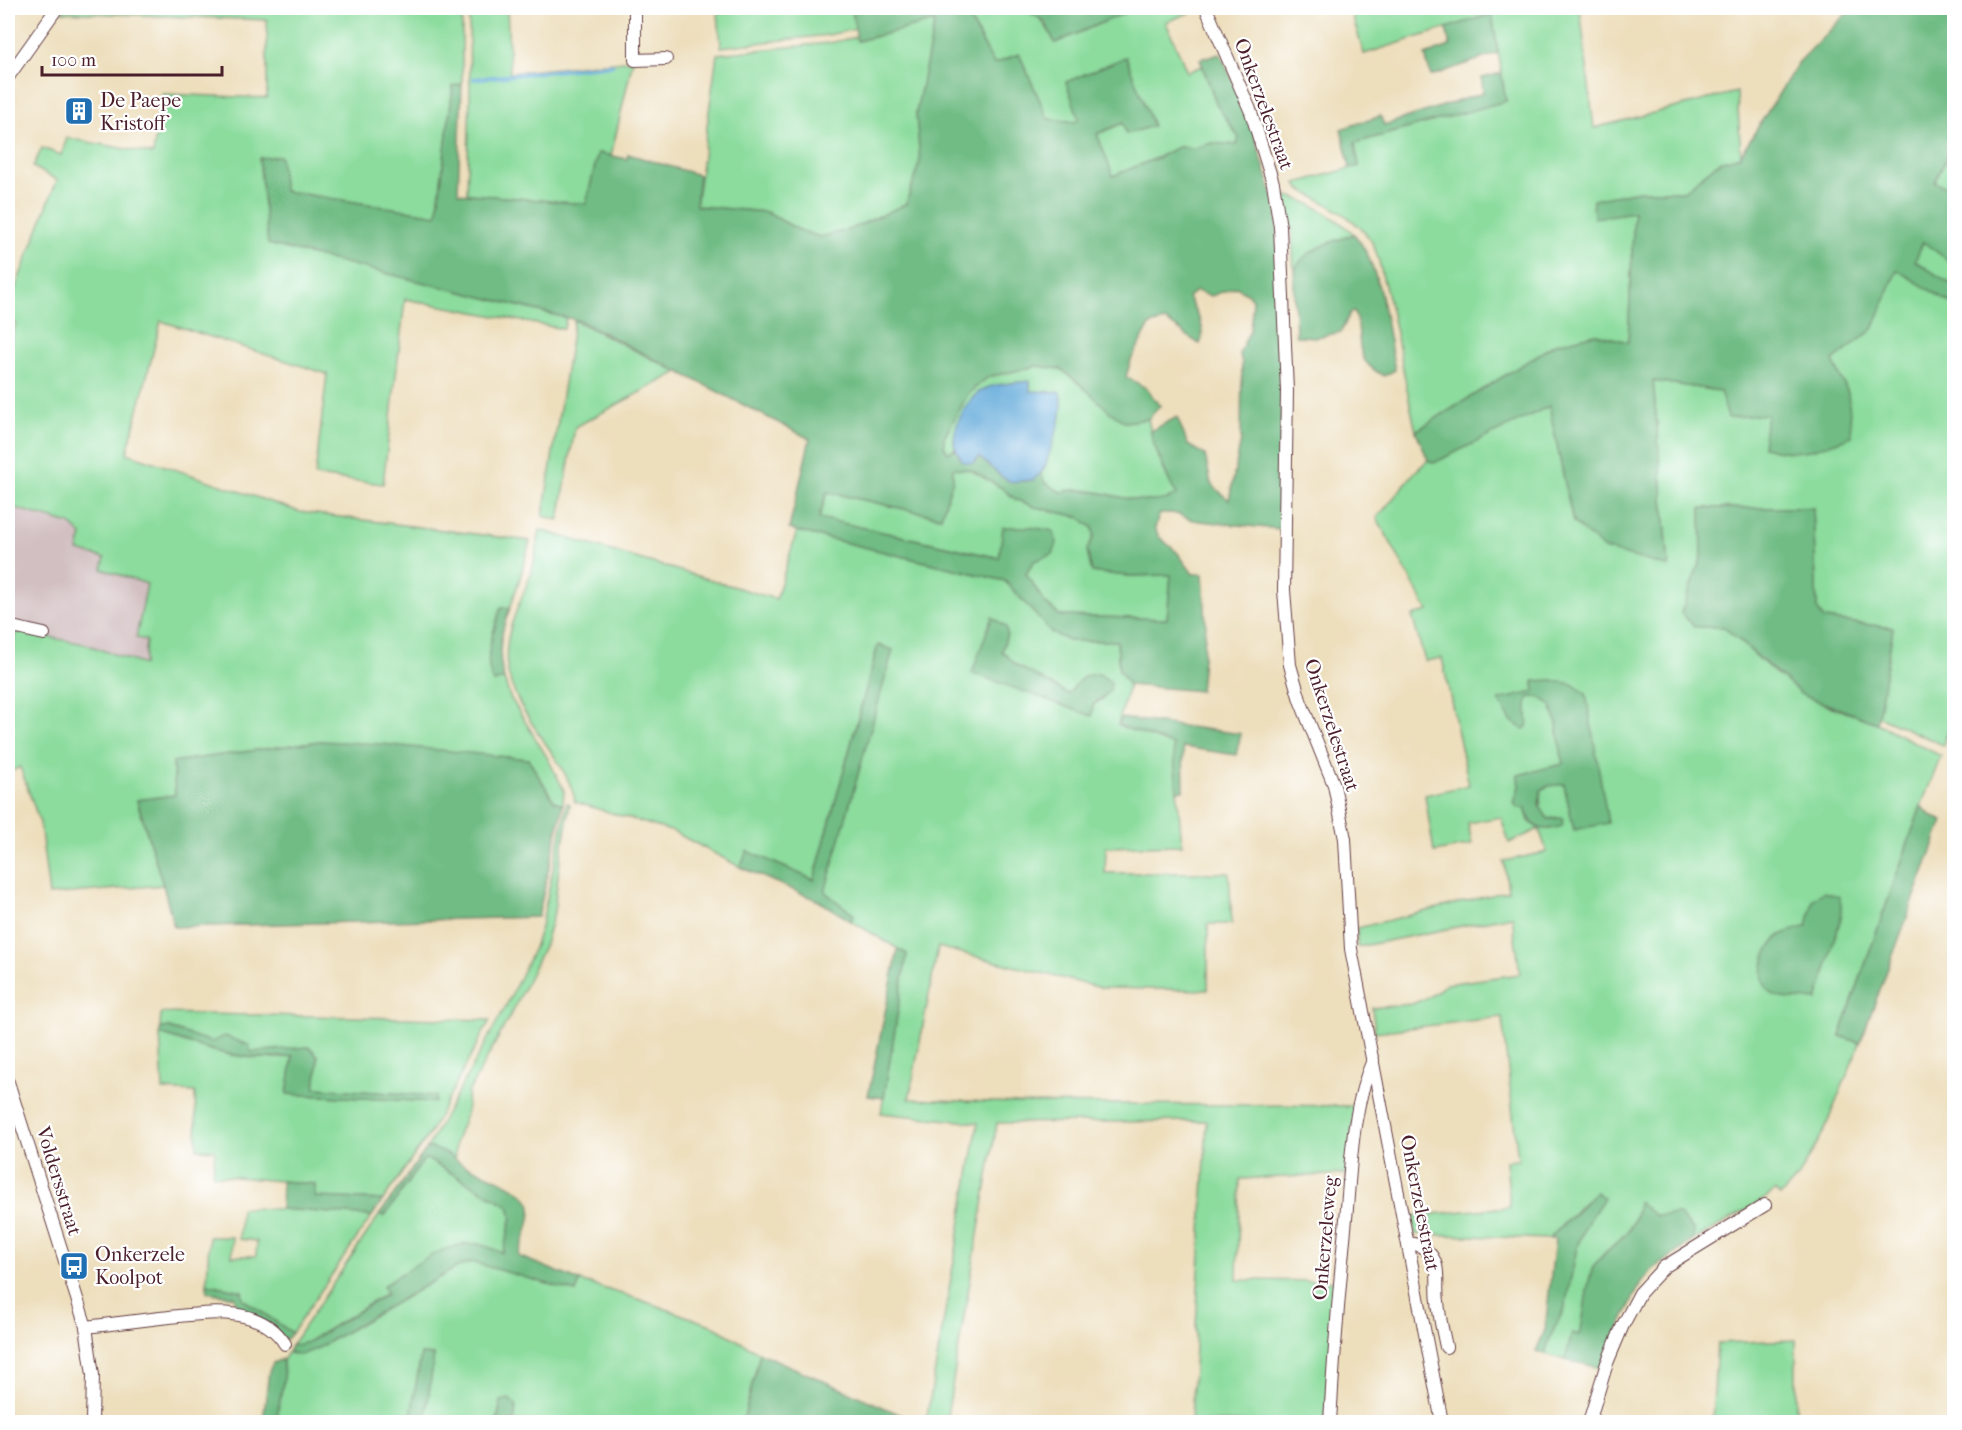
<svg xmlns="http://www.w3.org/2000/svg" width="1962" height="1430" font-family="'IM FELL French Canon',serif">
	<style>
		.industrial { fill: #d2bfc1 }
		.green { fill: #8bdc9d; stroke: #6a7e64; stroke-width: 1.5; fill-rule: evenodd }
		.forest { fill: #70bc84; stroke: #5d6e58; stroke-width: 1.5; fill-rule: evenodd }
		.water { fill: #63aada; stroke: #566482; stroke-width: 1.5 }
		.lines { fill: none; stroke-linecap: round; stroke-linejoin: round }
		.stream { stroke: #63aada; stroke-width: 4 }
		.minor-casing { stroke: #623c41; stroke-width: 14 }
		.minor { stroke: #fff; stroke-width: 12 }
		.labels { text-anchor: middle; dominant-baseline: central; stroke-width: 4.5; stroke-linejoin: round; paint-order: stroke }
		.poi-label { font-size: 20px; fill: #4a1f2b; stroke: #fff; text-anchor: start }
		.street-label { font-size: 20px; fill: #4a1f2b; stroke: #fff }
	</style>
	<rect width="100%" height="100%" fill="#fff"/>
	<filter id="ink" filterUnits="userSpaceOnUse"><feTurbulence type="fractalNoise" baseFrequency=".0167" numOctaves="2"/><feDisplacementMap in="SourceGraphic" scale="12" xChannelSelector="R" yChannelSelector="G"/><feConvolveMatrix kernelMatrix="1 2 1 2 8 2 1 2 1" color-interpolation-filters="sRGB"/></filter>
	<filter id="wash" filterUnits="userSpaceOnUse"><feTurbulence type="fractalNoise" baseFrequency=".008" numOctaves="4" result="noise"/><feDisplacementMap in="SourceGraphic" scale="24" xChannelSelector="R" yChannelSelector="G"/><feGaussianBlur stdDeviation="1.35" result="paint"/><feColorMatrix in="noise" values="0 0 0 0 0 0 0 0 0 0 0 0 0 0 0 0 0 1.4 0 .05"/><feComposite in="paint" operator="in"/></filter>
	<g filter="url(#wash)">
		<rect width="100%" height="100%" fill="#eddebc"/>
		<polygon class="industrial" points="8,506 70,524 83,535 78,551 105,558 102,569 147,583 136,638 146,640 144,666 85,644 8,629"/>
		<g class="green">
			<polygon points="65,8 462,8 462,84 453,86 437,215 284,191 268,244 566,318 564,329 405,299 383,484 315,476 327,374 161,321 127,453 300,512 530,541 520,578 510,608 503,607 500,610 490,645 494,681 504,679 510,697 547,757 564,790 563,805 554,801 528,759 320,741 173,762 175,795 137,801 163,885 49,895 40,823 20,767 8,773 8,668 16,631 85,644 144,665 146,640 136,638 147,584 102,569 105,558 78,551 82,535 70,524 8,506 8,349 16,323 8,321 8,307 57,180 33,167 42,148 61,155 67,138 153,154 162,94 267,98 267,20 62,12"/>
			<polygon points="469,8 507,8 510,73 633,60 611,156 598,153 586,204 467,194 470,97"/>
			<polygon points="747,8 852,8 856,29 828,35 721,47 718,13 747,9"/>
			<path d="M986,8C1026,8 1036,3 1055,43L1136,8H1199V9L1166,22L1187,72L1202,66L1217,105L1239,138L1237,145L1212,143L1194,148L1178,147L1159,157L1113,176L1097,134L1123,123L1126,57L1079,119L1075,122L1048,119L1019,54L994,64L968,15Z"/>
			<path d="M1350,8H1580L1594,128L1737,92L1741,157L1719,162L1684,191H1639L1593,200L1594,217L1634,212L1628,342L1596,334L1555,344L1416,431C1404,382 1398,331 1384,282C1380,268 1378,250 1370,239C1353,215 1322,202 1298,188L1296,183L1359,166L1355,143L1506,101L1492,14L1364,54Z"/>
			<polygon points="935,21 916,113 920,161 906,204 851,229 820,237 799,230 766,212 696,206 717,54 829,43 857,37 858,41"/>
			<polygon points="1954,142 1954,191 1935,182"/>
			<path d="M1285,195C1311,202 1334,216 1354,234C1332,243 1308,249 1294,271L1292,231Z"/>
			<polygon points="1923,242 1954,264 1954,286 1915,262"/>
			<path d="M1897,269L1954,305V715L1943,745L1878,716L1893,628L1824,619L1817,609L1813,508H1701L1702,556L1681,613L1695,627H1724L1776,674L1826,705L1877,723L1941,756L1921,806L1840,1036L1860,1043L1824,1131L1799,1176L1780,1196L1775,1191L1757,1204L1692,1241L1694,1231L1656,1216L1638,1203C1633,1240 1612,1239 1594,1266C1587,1277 1584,1320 1580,1335L1572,1334L1565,1360L1545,1354L1551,1335L1565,1307L1577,1247L1585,1227L1604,1197L1584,1202L1549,1239L1415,1234L1411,1216L1510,1207L1506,1161L1518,1160L1502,1017L1375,1032L1372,1008L1412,1004L1431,996L1446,984L1520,974L1512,916L1357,947V928L1508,891L1504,861L1547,852L1539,829L1509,843L1501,817L1468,823L1472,845L1434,852L1425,795L1469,785L1442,658L1425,661L1412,616L1428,611L1377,518L1415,472L1428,460L1434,463L1549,406L1573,522L1669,567L1653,381L1720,391L1848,393L1833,361L1873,329ZM1534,681L1586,694L1574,830L1564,784L1548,786L1540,790C1541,805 1538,806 1548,819L1557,817L1539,829L1529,821L1525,808L1514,803L1519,787L1518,775L1563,764L1557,724L1551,705L1539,697H1529C1523,710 1530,715 1523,729L1511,721L1500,700L1535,692Z"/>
			<polygon points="574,320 678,372 575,427 559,520 543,516"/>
			<path d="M1037,366L1061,369L1125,422L1148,419C1153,443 1163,475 1178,494C1146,516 1095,481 1061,492L1044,483L1041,473L1046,464L1030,391V382L954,440L955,449L948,453L944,446V438L968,394L988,377Z"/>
			<polygon points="953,468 971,470 1002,488 1015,499 1035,507 1079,517 1093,528 1094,536 1087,550 1092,572 1128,576 1171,575 1167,619 1061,616 1045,603 1026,574 1034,561 1000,558 819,518 827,492 941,517"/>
			<path d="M540,530L776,599L797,531L1005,581L1052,633L1070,641H1117L1119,670L1129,685L1118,725L1173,745L1182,845L1106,847L1105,873H1229L1232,924H1208V990L1101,988L938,947L909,1099L1019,1103L1355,1106L1347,1174L1240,1179L1237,1280L1337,1281L1325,1422H1191L1207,1121L997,1123L946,1422H926L978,1123L881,1113L907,954L851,921L854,915L825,892L892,650L878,645L814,880L747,851L740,867L674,832L575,802C574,791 569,782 564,772C545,738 513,707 507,667C503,635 518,608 529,579C535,564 537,546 540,530ZM1007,634L1002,651L1016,665L1068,694L1084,676L1104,698L1093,705L1092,715L972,673Z"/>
			<polygon points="567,803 570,804 559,867 554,912 545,944 517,1003 468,1093 466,1114 455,1144 455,1158 432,1148 427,1148 507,1004 534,948 541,927"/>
			<path d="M161,1013L490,1020L430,1133L383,1200L315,1197L314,1184L213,1175L215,1150L197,1149L195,1092L163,1090L160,1034C206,1049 243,1064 293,1056L287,1094L435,1102L436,1096L315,1088L318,1055L250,1052L211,1042L169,1028H160Z"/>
			<polygon points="425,1158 509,1206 512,1216 503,1254 478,1244 463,1244 384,1287 387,1293 308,1342 291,1346 380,1214 384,1216"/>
			<polygon points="241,1208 281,1209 372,1216 292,1333 243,1299 242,1291 207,1284 209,1237 232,1237 232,1256 256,1256 257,1241 239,1239"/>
			<polygon points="472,1262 576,1292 580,1281 635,1298 711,1325 760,1353 743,1422 514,1422 516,1405 501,1401 497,1422 425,1422 434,1355 421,1354 410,1422 276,1422 284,1377 283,1361 288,1352 292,1354 318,1348 457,1267"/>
			<polygon points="1796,1340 1796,1422 1712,1422 1717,1343"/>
		</g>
		<g class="forest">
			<path d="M852,8H873L874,12L891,8H986L968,16L994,64L1019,54L1048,119L1075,122L1079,119L1066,82L1126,57L1153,126L1126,134L1123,123L1097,134L1113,176L1159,157L1178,147L1194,148L1212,143L1237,145L1239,138L1217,105L1200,59L1220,53L1249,117L1277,209L1282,374L1279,529C1252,526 1225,524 1199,521C1182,519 1177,509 1159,515L1155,528L1159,537L1177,552L1193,574H1203L1206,624L1200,691L1129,685L1119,670L1117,641H1070L1052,633L1005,581L789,529L810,439L580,321L268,244L259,158L280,156L284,191L437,215L453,86L462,84L458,193L586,204L598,153L627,159L628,154L699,175L696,206L766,212L799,230L820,237L851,229L906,204L920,161L916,113L935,21L857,41ZM1236,287L1247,293L1253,301L1250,330L1239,354L1242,362L1241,440L1229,500L1211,484L1205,455L1188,445L1177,417L1151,431L1152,440L1172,487L1177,494C1148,515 1093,482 1061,492L1045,483L1041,473C1016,494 998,471 978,457L964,462L955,449L948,453L944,446V438L968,394L988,377L1037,366L1061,369L1079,383L1111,413L1125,422L1148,419L1160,406L1146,388L1126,377L1131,360L1150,325L1165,321C1178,327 1187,337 1200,344C1208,328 1195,311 1188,297L1196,291L1211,296ZM953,468L971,470L1002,488L1015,499L1035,507L1079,517L1093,528L1094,536L1087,550L1092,572L1128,576L1171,575L1167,619L1060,616L1045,603L1026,574L1034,561L1053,554L1057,543L1053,531L1030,527H1003L999,558L819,518L827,492L941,517L953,480Z"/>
			<polygon points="1023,8 1136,8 1055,43 1045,22"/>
			<path d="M1852,8H1954V142L1935,182L1954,191V264L1923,242L1915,261L1954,286V305L1897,270L1873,329L1833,361L1848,393L1852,436C1818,448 1800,458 1763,447L1767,414L1728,418L1720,391L1653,381L1669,567L1604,549L1573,522L1549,406L1434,463L1428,460L1416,431L1555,344L1596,334L1628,342L1634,212L1594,218L1593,200L1639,191H1684L1719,162L1740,156L1798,63Z"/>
			<polygon points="1492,14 1498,53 1431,76 1425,55 1450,46 1446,28"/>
			<polygon points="1501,73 1506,101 1355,143 1359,166 1350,168 1341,129 1381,116 1384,125 1483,93 1482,78"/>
			<path d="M1354,234C1381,264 1387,330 1395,370L1384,376C1348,357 1366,339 1354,312L1350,313L1341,332L1317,337L1296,336C1296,324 1292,279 1295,270C1303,249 1336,241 1354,234Z"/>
			<polygon points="1701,508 1813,508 1817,609 1824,619 1893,628 1877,723 1802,695 1724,627 1695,627 1681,613 1702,556"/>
			<path d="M503,607L510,608C500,634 497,651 504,679L494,682C481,661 494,632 500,610Z"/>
			<polygon points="992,617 1006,627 1007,634 1002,651 1016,665 1068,694 1084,676 1099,674 1111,682 1110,691 1093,705 1092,716 972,673"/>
			<polygon points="878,645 893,650 825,892 854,915 851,921 819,901 740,867 747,851 814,880"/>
			<path d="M1552,680L1572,684L1586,694L1608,823L1574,830L1564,784L1548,786L1541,790L1539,805L1548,819L1563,818L1562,826C1540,833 1532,829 1525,808H1518L1514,803L1519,787L1518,775L1563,764L1557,724L1551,705L1539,697H1529C1524,708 1529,716 1527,727L1523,729L1511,721L1499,700L1535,692L1534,681Z"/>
			<polygon points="1121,718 1241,734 1236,755 1183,747 1184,790 1177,791 1173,745 1118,725"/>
			<polygon points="320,741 382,744 528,759 554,801 563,805 538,917 174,927 163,885 137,800 175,795 173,762"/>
			<polygon points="1921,806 1933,817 1943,821 1860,1043 1840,1036"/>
			<path d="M1823,892L1839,896C1846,920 1836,928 1831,950C1827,967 1823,983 1817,1000C1804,999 1781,1001 1771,993C1754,979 1765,945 1781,935C1788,931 1799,929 1807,926L1813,900Z"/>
			<polygon points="898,949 907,954 884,1098 868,1096"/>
			<path d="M160,1028H169L211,1042L225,1036L249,1045L251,1052L308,1047C324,1054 316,1073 315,1088L436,1096L435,1102L287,1094L293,1056C242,1063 207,1049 160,1034Z"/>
			<path d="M427,1148C437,1147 454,1157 462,1164C479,1172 529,1188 531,1207C532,1223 523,1241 518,1256L580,1281L576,1292L472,1262L457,1267L318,1348L301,1355L288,1352L291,1346L308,1342L387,1294L383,1286C408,1270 445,1240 477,1244C486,1245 495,1250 503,1253L512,1217L509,1206L425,1158L384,1217L380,1214Z"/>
			<polygon points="282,1181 315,1184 315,1197 383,1200 372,1216 281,1209"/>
			<polygon points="1596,1192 1604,1198 1585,1227 1577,1247 1565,1307 1551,1335 1545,1354 1536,1351 1545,1330 1555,1239 1549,1239"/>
			<path d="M1638,1202L1656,1216L1678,1214L1694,1231L1692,1241L1652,1270L1638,1288L1601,1368L1565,1360L1572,1333L1580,1335C1584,1319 1587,1276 1594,1266C1613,1239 1635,1239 1638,1202Z"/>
			<polygon points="207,1284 242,1291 243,1299 292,1333 286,1340 258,1320 236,1309 235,1297 207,1292"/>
			<polygon points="760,1353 917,1422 743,1422"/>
			<polygon points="421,1354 434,1355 425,1422 410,1422"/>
			<polygon points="282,1359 284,1377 276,1422 263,1422 269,1371 273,1363"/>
			<polygon points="509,1399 516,1405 514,1422 497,1422 501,1401"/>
		</g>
		<path class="water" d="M1030,381V391L1060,392L1062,405L1061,417L1046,464L1041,473L1033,480L1011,482L1002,477L979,457L973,463L963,462C959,455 954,449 954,441C954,423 968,397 984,389C997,383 1016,383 1030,381Z"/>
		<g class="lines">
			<polyline class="stream" points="474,79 613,65"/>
		</g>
	</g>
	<g filter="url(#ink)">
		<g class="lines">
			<g class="minor-casing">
				<g id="minor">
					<polyline points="635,8 635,60 666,59"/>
					<polyline points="1206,8 1251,112 1273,183 1280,227 1287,391 1284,590 1290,665 1300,700 1334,785 1345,839 1351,949 1442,1422"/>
					<polyline points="8,77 57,8"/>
					<polyline points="8,626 44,634"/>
					<polyline points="8,1082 86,1327 93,1375 92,1422"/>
					<path d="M1408,1244C1415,1243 1419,1245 1425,1249C1443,1263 1435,1282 1438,1301C1439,1317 1443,1332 1446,1347"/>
					<path d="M86,1327C111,1324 135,1321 160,1318C201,1314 259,1302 285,1344"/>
					<path d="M1330,1422C1334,1351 1340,1279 1347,1208C1351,1159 1353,1105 1373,1060"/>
					<polyline points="1589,1422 1607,1363 1623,1325 1640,1293 1664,1267 1765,1205"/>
				</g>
			</g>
			<use href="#minor" class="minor"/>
		</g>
	</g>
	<defs>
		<g id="building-square" transform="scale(1.5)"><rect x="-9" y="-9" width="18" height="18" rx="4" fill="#1f6fb2" stroke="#fff"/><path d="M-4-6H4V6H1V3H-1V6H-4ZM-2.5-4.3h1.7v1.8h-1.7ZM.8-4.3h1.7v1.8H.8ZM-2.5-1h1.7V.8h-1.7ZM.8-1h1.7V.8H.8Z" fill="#fff"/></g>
		<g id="bus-square" transform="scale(1.5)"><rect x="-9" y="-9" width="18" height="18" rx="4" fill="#1f6fb2" stroke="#fff"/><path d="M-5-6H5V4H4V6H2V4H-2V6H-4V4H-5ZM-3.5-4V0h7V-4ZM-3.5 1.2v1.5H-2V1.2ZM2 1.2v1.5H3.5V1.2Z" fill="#fff"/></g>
	</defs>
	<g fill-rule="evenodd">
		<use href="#building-square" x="79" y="111"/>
		<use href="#bus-square" x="74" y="1266"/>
	</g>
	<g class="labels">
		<g class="poi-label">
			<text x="100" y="100">De Paepe<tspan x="100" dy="23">Kristoff</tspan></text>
			<text x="95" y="1254">Onkerzele<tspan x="95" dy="23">Koolpot</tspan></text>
		</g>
		<g class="street-label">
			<text transform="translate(1264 104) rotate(70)">Onkerzelestraat</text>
			<text transform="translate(1332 725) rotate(72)">Onkerzelestraat</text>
			<text transform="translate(59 1181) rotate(73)">Voldersstraat</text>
			<text transform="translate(1420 1203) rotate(79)">Onkerzelestraat</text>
			<text transform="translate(1325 1238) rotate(-85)">Onkerzeleweg</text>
		</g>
	</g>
	<rect width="1962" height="1430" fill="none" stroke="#fff" stroke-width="30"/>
	<path d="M42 66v9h180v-9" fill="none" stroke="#4a1f2b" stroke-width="3"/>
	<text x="51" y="66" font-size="18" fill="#4a1f2b" stroke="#ffffff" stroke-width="4.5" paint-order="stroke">100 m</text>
</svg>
